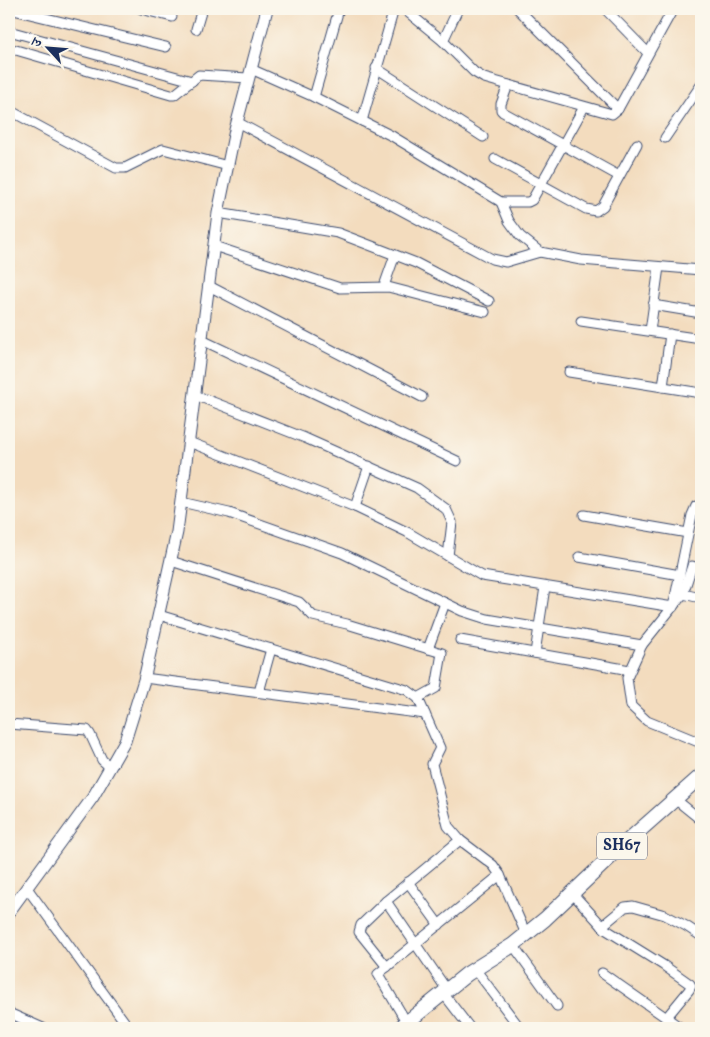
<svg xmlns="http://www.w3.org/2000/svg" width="710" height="1037" font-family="Vollkorn,'Noto Serif Devanagari',serif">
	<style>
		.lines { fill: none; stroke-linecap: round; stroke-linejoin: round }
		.street-casing { stroke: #3b496c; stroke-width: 11 }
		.secondary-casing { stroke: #3b496c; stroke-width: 13 }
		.primary-casing { stroke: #3b496c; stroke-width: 16 }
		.street { stroke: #fff; stroke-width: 9 }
		.secondary { stroke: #fff; stroke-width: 11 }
		.primary { stroke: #fff; stroke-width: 14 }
		.labels { text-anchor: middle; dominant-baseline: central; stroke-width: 4.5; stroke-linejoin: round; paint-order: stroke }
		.shield { fill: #fbf7ec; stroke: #5e6b89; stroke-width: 1 }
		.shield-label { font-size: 16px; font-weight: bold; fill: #1b2f5e }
	</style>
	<rect width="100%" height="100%" fill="#fbf7ec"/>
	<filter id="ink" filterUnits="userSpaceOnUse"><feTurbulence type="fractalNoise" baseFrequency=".02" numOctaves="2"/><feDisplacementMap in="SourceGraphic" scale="10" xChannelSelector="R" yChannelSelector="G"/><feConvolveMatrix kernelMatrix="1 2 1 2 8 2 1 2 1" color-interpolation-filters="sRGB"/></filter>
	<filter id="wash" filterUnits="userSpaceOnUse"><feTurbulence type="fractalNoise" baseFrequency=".0096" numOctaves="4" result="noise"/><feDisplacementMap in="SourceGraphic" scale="20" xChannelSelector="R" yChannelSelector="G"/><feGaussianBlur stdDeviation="1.12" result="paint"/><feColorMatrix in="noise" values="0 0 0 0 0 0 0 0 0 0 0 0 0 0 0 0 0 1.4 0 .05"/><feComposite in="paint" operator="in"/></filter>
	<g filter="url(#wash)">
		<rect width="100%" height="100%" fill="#f3dcbe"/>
	</g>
	<g filter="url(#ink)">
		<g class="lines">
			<g class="street-casing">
				<g id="street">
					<polyline points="9,9 166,47"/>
					<polyline points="141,9 172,17"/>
					<polyline points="404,9 443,41 474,72 484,78 612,114 618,109 673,9"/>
					<polyline points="518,9 618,109"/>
					<polyline points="605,9 648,53"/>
					<polyline points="196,29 202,9"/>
					<polyline points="9,31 192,81"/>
					<polyline points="443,41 458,9"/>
					<polyline points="9,48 171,95 174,95 199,75 248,78"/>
					<polyline points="376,68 483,137"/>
					<polyline points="251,69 314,97 392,136 501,202 509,221 520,236 540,252 581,260 701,270"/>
					<polyline points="508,85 501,104 501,110 503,112 619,176"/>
					<polyline points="314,97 339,9"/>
					<polyline points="9,110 116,168 125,168 163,149 228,166"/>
					<polyline points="362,121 394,9"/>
					<polyline points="237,122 492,259 506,262 540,252"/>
					<polyline points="665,138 701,85"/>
					<polyline points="495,159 586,209 596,211 603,206 637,144"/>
					<polyline points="501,202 528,202 532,200 584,107"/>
					<polyline points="218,213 338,233 416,263 489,301"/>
					<polyline points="214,246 340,288 388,287 485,312"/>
					<polyline points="209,286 422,397"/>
					<polyline points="384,286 395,255"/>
					<polyline points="653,305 701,313"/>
					<polyline points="581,321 701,339"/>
					<polyline points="650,331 659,267"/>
					<polyline points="202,340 457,461"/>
					<polyline points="569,372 701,393"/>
					<polyline points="663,387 670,334"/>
					<polyline points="195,395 305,438 417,488 446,509 452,522 448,556"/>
					<polyline points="189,442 355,507 407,532 482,576 673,607 692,515 696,506 701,506"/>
					<polyline points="181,502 229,513 342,553 462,611 487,619 642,645"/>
					<polyline points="355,507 369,466"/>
					<polyline points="584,515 688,533"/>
					<polyline points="579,557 680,575"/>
					<polyline points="171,561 299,602 313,616 347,624 442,653 436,688 418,698"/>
					<polyline points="683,594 692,566 701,569"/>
					<polyline points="701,598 683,594 642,645 627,678 631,706 647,721 701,743"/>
					<polyline points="159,615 407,690 418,698 440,748 432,764 448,826 460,840 493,865 500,875 526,934"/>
					<polyline points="460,640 630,670"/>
					<polyline points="428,649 445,603"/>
					<polyline points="535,653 545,587"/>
					<polyline points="144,678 425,714"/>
					<polyline points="259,692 271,649"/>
					<polyline points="9,724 87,730 90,734 102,760 110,767"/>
					<polyline points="675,799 701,820"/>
					<polyline points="408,882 439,925"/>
					<polyline points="27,888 129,1028"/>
					<polyline points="573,894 605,929 663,965 690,984 691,986 689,990 666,1018"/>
					<polyline points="386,901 447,990"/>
					<polyline points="602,926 625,907 633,906 665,915 686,926 701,936"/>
					<polyline points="513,945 557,1006"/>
					<polyline points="387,967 359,932 361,925 386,901 460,840"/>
					<polyline points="475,969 520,1028"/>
					<polyline points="602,973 681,1028"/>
					<polyline points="443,993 470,1028"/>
					<polyline points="9,1013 43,1028"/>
					<polyline points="407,1023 378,974 500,875"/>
				</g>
			</g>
			<g class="secondary-casing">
				<polyline id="secondary" points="9,912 93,797 125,741 144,680 177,532 218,213 235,130 267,9"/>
			</g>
			<g class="primary-casing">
				<polyline id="primary" points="400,1028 467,974 513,945 545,919 622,846 701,776"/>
			</g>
			<use href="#street" class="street"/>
			<use href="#secondary" class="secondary"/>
			<use href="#primary" class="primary"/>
		</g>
	</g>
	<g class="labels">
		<rect class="shield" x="597" y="832.5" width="50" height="27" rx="4"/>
		<g class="shield-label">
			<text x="622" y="846">SH67</text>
		</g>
	</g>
	<rect width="710" height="1037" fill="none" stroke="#fbf7ec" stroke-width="30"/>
	<g transform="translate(48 48) rotate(296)" stroke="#fbf7ec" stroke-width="4" paint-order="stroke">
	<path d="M0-4L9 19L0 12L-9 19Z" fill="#1b2f5e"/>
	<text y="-8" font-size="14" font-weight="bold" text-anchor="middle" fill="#1b2f5e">उ</text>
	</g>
</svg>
